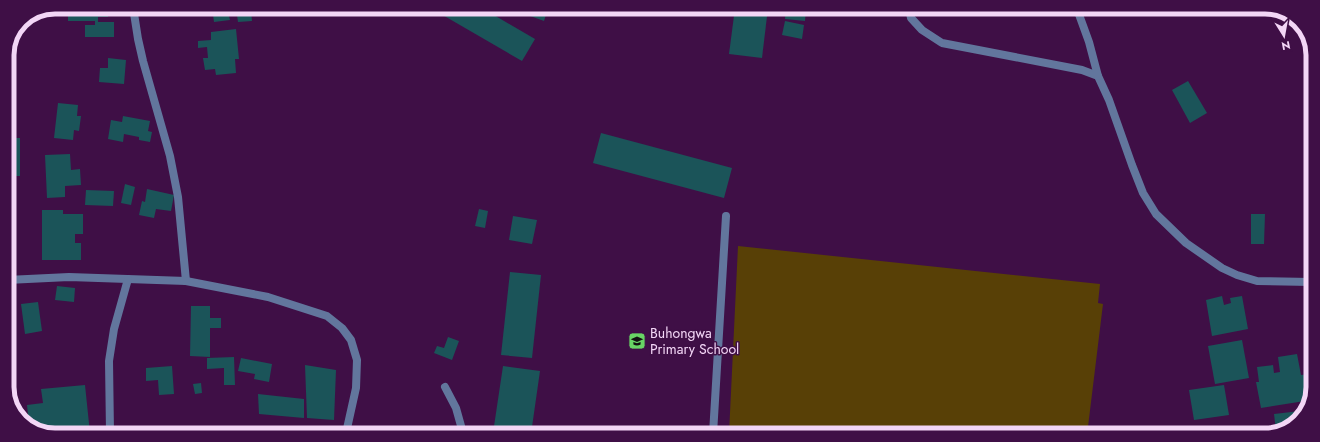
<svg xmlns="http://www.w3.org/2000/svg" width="1320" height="442" font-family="Jost,sans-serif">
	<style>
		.green { fill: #584006 }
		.building { fill: #1b5459 }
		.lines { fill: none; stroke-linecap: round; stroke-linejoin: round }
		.lane { stroke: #62769d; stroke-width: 8 }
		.street { stroke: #62769d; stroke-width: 8 }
		.labels { text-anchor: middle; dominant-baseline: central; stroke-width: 3; stroke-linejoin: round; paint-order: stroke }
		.poi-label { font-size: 14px; fill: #f3d6f6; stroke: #3f0f46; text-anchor: start }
		.rim { fill: none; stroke: #f3d6f6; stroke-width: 5 }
	</style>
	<rect width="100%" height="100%" fill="#3f0f46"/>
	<polygon class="green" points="738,246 1100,284 1098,303 1103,304 1087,435 729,434"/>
	<g class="building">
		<polygon points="55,7 54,15 39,14"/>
		<polygon points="68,7 108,7 108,17 98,17 98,22 114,22 114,37 85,37 85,25 95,25 95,21 68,21"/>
		<polygon points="212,7 259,7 259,10 251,11 252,21 238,22 237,15 229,16 230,20 214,22"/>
		<polygon points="435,8 482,8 535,39 522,61 434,10"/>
		<polygon points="523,8 548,8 544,21 522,13"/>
		<polygon points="735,8 768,8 762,58 729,54"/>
		<polygon points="786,8 806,9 805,21 785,19"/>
		<polygon points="785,21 804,25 802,39 782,35"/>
		<polygon points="236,29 239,59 235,59 236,73 216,75 215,69 205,70 203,58 208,58 207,47 198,48 198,41 211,40 211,32"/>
		<polygon points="108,58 126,60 124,84 99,82 100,68 108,68"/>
		<polygon points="1188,81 1207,113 1190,123 1172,90"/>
		<polygon points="58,103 78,105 77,116 81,116 79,131 74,130 73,140 54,138"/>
		<polygon points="123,116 150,121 148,131 152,132 150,142 139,140 139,137 124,134 123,142 108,139 111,120 122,122"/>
		<polygon points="601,133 732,168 724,198 593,163"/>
		<rect x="7" y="138" width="13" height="38"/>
		<polygon points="70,154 71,170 80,169 81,185 65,186 65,197 47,198 45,155"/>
		<polygon points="125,184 135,187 131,205 121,203"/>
		<polygon points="147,189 174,195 171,211 156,209 154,218 139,215 142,201 145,202"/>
		<polygon points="86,190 114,191 113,206 85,205"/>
		<polygon points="479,209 488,211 485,228 475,226"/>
		<polygon points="42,210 63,210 63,214 83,214 83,234 75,234 75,243 81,243 81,260 42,260"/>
		<polygon points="1251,214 1265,214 1264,244 1251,244"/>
		<polygon points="513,216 537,220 532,244 509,240"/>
		<polygon points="510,272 541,275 532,358 501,355"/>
		<polygon points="57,286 75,288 74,302 55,300"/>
		<polygon points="1222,296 1224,305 1231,303 1230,298 1242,296 1248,329 1212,336 1206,300"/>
		<polygon points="38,302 42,331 25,334 21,304"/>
		<polygon points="191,306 210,306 210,318 221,318 221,328 210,328 210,357 190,356"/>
		<polygon points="7,323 15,323 16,352 7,353"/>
		<polygon points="448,337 459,341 452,360 434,353 437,346 444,348"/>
		<polygon points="1242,340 1249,378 1215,384 1208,346"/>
		<polygon points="1297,354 1301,375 1310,374 1311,400 1261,408 1256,382 1259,382 1257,367 1273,365 1274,373 1280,372 1278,357"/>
		<polygon points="234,357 235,385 224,385 224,368 207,369 207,358"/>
		<polygon points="241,358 272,364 269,382 254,379 255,374 238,371"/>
		<polygon points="305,365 336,370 334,420 307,418"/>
		<polygon points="172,366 174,394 159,395 158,380 146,381 146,368"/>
		<polygon points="503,366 540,371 531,434 493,433"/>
		<polygon points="201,383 202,393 195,394 193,384"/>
		<polygon points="85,385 90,433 40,433 29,425 27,405 43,403 41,389"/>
		<polygon points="1224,385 1229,415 1194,420 1189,390"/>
		<polygon points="258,394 304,399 304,418 259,414"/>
		<polygon points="1300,411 1300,416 1294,425 1276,431 1274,414"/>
	</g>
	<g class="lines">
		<g class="lane">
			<polyline points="445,387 456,408 463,433"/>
			<polyline points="713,434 726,216"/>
		</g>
		<g class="street">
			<polyline points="133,7 138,39 143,61 170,156 178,197 186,281"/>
			<polyline points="909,9 911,18 922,30 942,43 1082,70 1098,76 1109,100 1132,165 1143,193 1156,214 1186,243 1222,268 1237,275 1257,281 1311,282"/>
			<polyline points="1077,9 1089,42 1098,76"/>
			<polyline points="7,280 69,277 186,281 268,297 327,316 342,328 351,340 357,360 356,388 346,433"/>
			<polyline points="110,433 109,361 114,329 128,279"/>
		</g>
	</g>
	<defs>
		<g id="school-square" transform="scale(0.9)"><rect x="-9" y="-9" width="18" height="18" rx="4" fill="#68d465" stroke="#3f0f46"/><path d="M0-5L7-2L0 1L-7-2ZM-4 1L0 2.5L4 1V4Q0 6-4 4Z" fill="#111"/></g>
	</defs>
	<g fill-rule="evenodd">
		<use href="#school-square" x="637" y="341"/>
	</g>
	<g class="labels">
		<g class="poi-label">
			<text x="650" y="333">Buhongwa<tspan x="650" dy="16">Primary School</tspan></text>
		</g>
	</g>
	<path d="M0 0H1320V442H0ZM55 14H1265A41 41 0 0 1 1306 55V387A41 41 0 0 1 1265 428H55A41 41 0 0 1 14 387V55A41 41 0 0 1 55 14Z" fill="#3f0f46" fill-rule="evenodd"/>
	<path class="rim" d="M55 14H1265A41 41 0 0 1 1306 55V387A41 41 0 0 1 1265 428H55A41 41 0 0 1 14 387V55A41 41 0 0 1 55 14Z"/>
	<g transform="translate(1284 36) rotate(169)" stroke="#3f0f46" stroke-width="3" paint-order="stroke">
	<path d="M0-3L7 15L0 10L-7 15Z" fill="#f3d6f6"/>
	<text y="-6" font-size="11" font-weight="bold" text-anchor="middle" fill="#f3d6f6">N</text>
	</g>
</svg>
